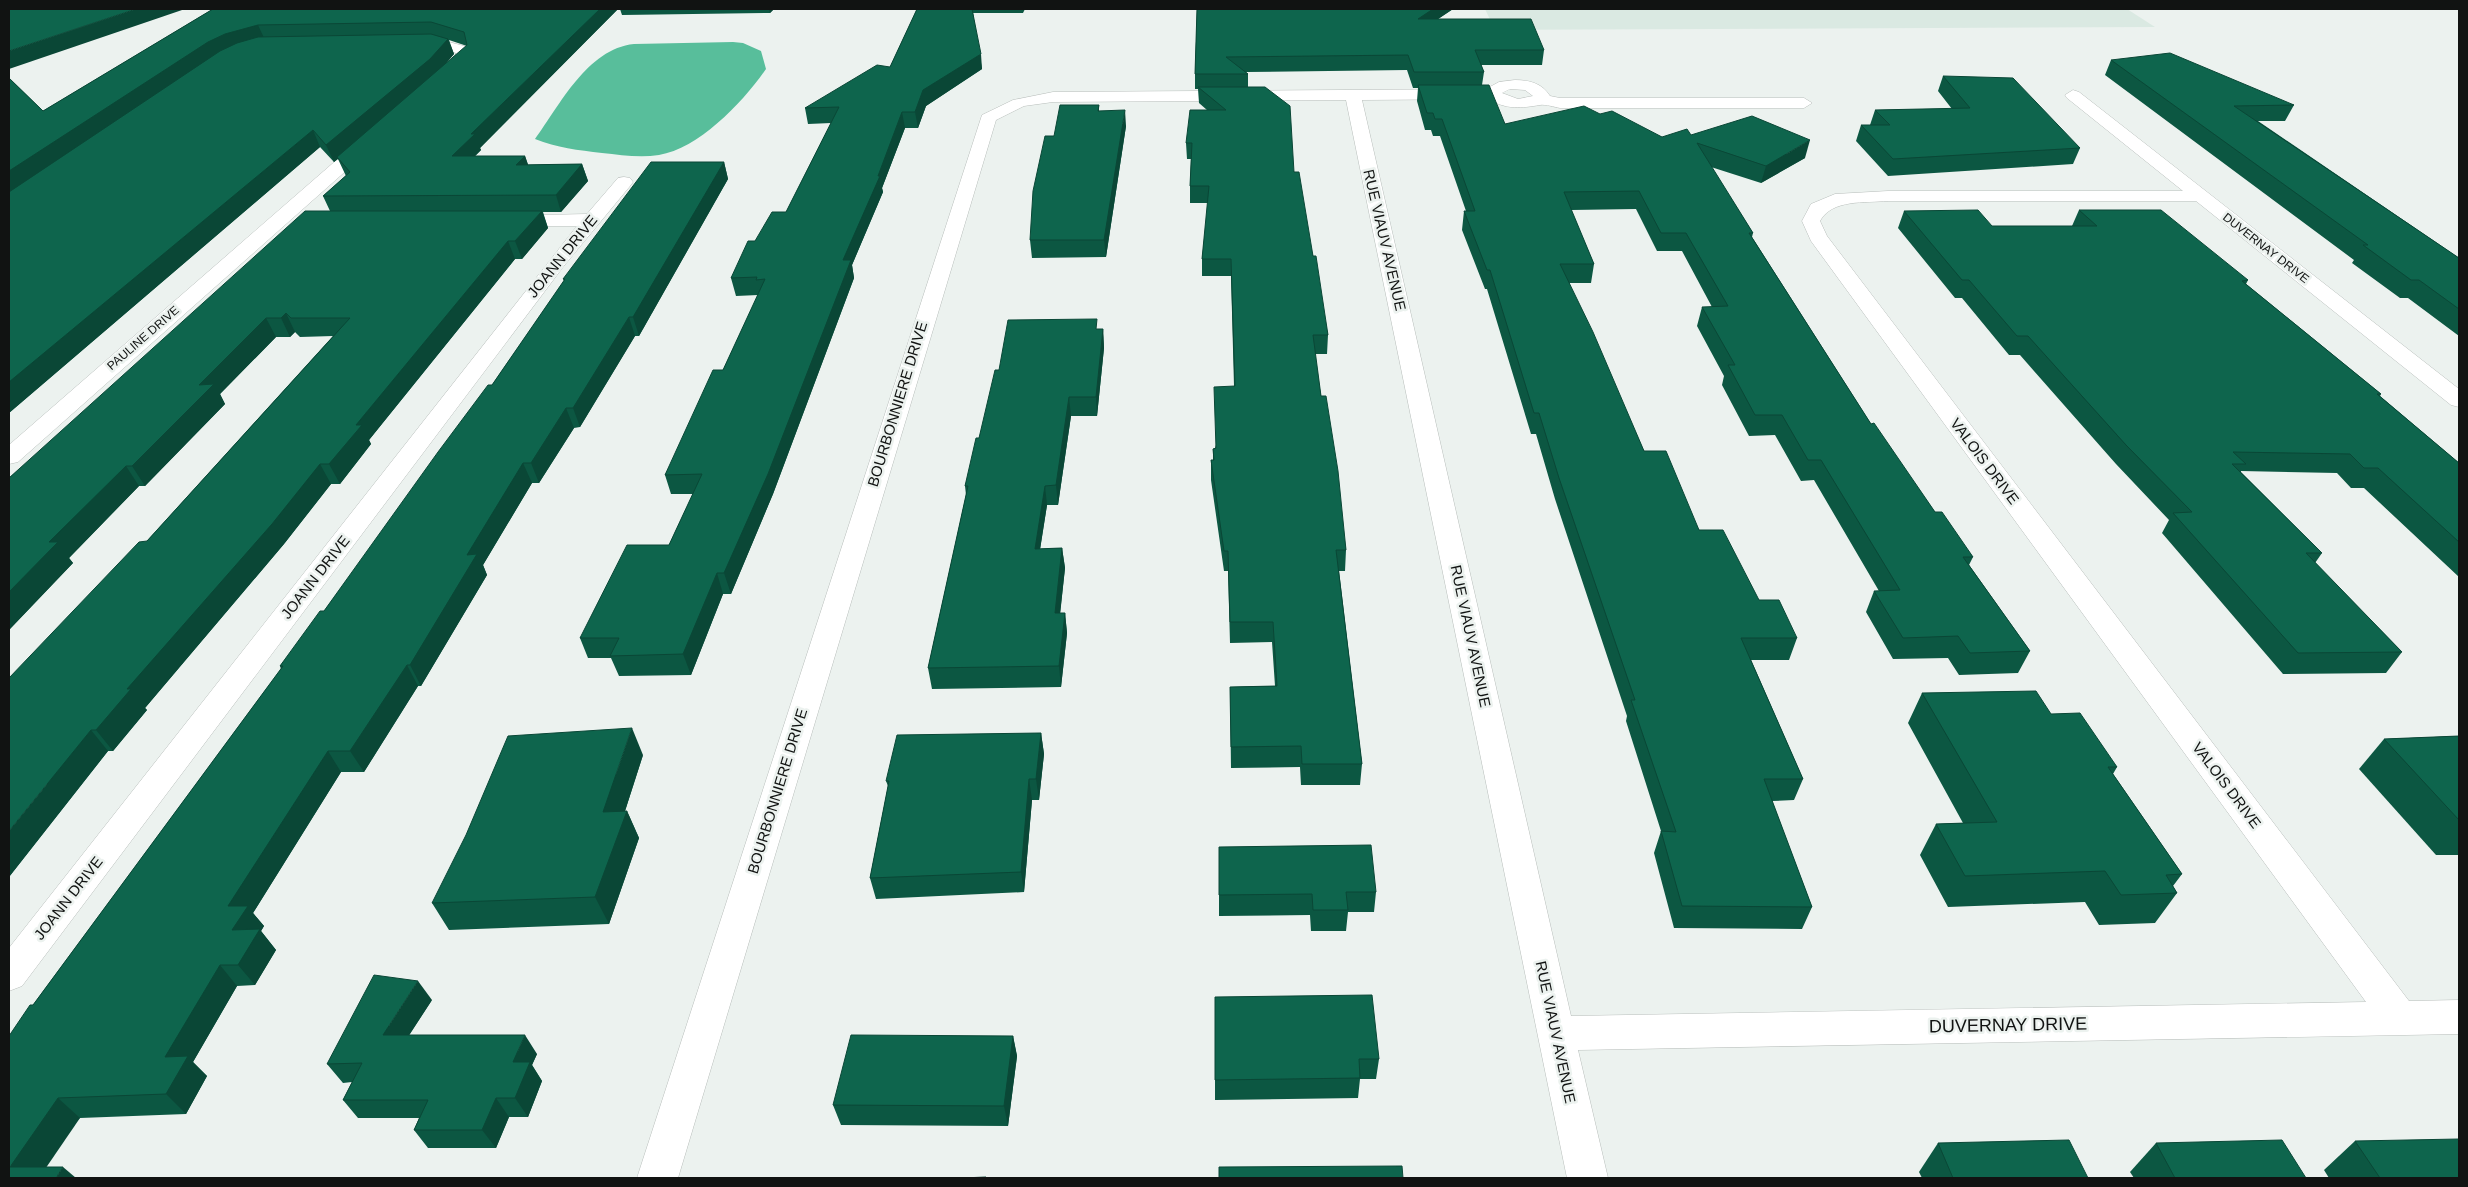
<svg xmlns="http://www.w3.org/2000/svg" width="2468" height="1187" font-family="Helvetica,sans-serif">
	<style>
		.built { fill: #dae9e2 }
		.water { fill: #58be9b }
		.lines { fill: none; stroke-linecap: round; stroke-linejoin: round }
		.minor-casing { stroke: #b8bebb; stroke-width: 1 }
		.minor { fill: #fff; fill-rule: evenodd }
		.wall { fill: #0c5742; fill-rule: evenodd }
		.shaded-wall { fill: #0a4736 }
		.building { fill: #0e654d; stroke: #0a4736 }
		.labels { text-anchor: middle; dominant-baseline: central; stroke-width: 5; stroke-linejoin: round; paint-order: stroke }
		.far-street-label { font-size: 12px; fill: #111312; stroke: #ecf2ef }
		.street-label { font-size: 15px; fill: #111312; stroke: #ecf2ef }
		.near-street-label { font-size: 18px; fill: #111312; stroke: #ecf2ef }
	</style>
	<rect width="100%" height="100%" fill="#ecf2ef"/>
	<polygon class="built" points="1485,9 2127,9 2155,27 1495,30"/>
	<path class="water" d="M733,42L743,43L761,51L766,69C744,101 699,149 659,155C640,158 621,155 602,153C578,150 557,148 535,139C560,105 587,49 634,44Z"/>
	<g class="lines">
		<g class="minor-casing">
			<g id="minor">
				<polygon points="414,39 437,39 468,47 471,59 448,81 438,81 435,78 455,58 456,53 437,47 409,46 407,43 409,40"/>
				<path d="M1515,80C1529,80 1542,83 1550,96L1560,98H1804L1812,103L1804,108H1560C1554,107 1546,104 1540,105C1522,108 1506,110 1489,99L1362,100L1571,1016L2366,1002L1811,241L1802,221L1811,204L1835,194L1888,191H2183L2067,98L2065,95L2073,90L2079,92L2459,389V407L2451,405L2196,201H1888C1865,203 1832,199 1820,221L1827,236L2409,1001L2459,1000V1034L1578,1050L1608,1178H1567L1346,100L1053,102L1024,106L996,120L678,1178H637L982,115L1013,100L1053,92L1486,89L1499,82ZM1510,89L1525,90L1533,96L1518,99L1502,93Z"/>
				<polygon points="369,136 375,137 377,141 375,145 18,462 9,464 9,445 363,137"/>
				<polygon points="624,177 630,178 633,182 630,186 563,267 22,986 9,991 9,948 577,226 509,226 502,224 500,220 502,216 587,214 618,178"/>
			</g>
		</g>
		<use href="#minor" class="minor"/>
	</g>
	<g class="wall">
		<path d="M213,9H618L480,148L481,150L475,156H525L528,165L582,164L588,181L561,212H543L548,228L522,259H515L369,440L371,444L340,484H331L284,544L145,708L147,710L113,751H108L9,877L147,541L333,336L300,337L295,332L290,337H276L220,394L225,404L145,486H139L69,558L73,563L9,630V478L330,211L323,196L346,176L338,159L334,162L320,147L9,413V78L43,111ZM449,40L467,46L445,64L454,54Z"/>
		<polygon points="620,9 774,9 770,13 622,15"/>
		<polygon points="917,9 1025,9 1023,13 973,13 982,69 926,106 918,128 905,128 882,188 883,192 852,265 854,278 773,494 731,594 723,594 691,675 619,676 611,658 588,658 580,638 669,545 693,494 671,494 665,475 723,370 758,295 736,296 731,278 755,241 786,212 831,123 808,124 805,108 890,67"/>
		<polygon points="1197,9 1453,9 1438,19 1544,50 1542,65 1481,65 1484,72 1482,85 1505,124 1600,114 1662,137 1691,135 1805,158 1761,183 1711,167 1753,233 1752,237 1871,424 1935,512 1973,557 1969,565 2030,651 2018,673 1959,675 1948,658 1893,659 1866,612 1874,591 1879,591 1814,480 1801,481 1775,435 1749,436 1722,385 1724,376 1697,326 1702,307 1712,307 1682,251 1657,251 1636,209 1571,210 1594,264 1591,283 1569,283 1644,451 1699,530 1759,600 1797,638 1789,660 1751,660 1803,779 1794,800 1772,801 1812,907 1802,929 1674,928 1654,853 1661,831 1626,721 1627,716 1555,499 1536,434 1531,434 1487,289 1485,289 1462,230 1464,211 1466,211 1440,136 1433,136 1431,130 1425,130 1417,101 1418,88 1413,88 1407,70 1246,72 1248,74 1248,87 1294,172 1313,256 1328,335 1327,354 1315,354 1321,396 1346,550 1345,571 1339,571 1362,764 1360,785 1301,785 1300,767 1231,768 1230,687 1275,686 1272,642 1230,643 1228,571 1224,571 1211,480 1211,460 1213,460 1213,449 1215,448 1234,386 1231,276 1202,276 1202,259 1208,203 1190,203 1190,186 1191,159 1187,159 1186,143 1207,110 1199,103 1198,89 1195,89 1195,74"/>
		<polygon points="2111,60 2294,105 2285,121 2258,121 2459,258 2459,336 2408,298 2400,298 2352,263 2354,260 2105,75"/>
		<polygon points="1943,76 2080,148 2073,164 1888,176 1856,141 1861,125 1870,125 1875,110 1952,109 1938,91"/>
		<polygon points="1099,105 1099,111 1126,126 1106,257 1032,258 1030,240 1054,136"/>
		<polygon points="724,162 728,179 639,336 635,336 580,427 574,428 539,483 532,483 483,565 487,575 421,686 418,686 364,772 341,772 253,913 264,926 261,931 276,950 255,985 237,986 193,1062 207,1076 186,1114 80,1118 9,1178 33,1005 281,669 280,666 324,611 492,385 564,281 563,279"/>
		<polygon points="2079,210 2248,280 2246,284 2381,394 2380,396 2459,463 2459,577 2364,488 2351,488 2337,473 2241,471 2241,472 2322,553 2315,563 2402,652 2386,673 2283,674 2162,533 2169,520 2116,464 2020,355 2009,355 1962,298 1955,298 1898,228 1904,211 1992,226 2072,226"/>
		<polygon points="1098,329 1103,329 1104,348 1097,416 1071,416 1058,505 1047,505 1040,549 1062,548 1065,568 1060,613 1065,613 1067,633 1061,687 932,689 928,668 966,495 965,486 999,370"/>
		<polygon points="1922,693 2051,714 2117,767 2113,774 2182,874 2173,886 2177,893 2155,923 2099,925 2085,902 1948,907 1920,855 1936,824 1963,823 1908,723"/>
		<polygon points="1041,733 1044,754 1039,800 1032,800 1024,892 876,899 870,878 888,786 886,781"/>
		<polygon points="2459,736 2459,855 2436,855 2359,769 2384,739"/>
		<polygon points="643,755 625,811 627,811 639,838 609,924 449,930 432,903"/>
		<polygon points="1219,847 1376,892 1374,912 1348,912 1346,931 1311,931 1310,915 1219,916"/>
		<polygon points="1215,997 1379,1059 1376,1079 1360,1079 1358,1098 1215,1100"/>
		<polygon points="432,1000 409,1035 537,1054 532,1065 542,1081 528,1117 509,1117 496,1148 428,1148 414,1130 419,1118 358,1118 343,1100 352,1082 343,1083 327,1064"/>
		<polygon points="1013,1036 1017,1056 1008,1126 841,1125 833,1105"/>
		<polygon points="2355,1141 2459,1178 2329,1178 2324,1170"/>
		<polygon points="1938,1143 2088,1178 1922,1178 1919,1172"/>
		<polygon points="2156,1143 2306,1178 2134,1178 2130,1172"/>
	</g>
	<g class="shaded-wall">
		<polygon points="136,9 185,9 9,69 9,51"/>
		<polygon points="600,9 618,9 480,148 481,150 459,172 452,156 471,134"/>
		<polygon points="769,9 774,9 770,13"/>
		<polygon points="1433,9 1453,9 1417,33 1418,19"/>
		<polygon points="258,25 265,40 9,195 9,171 208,42 225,34"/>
		<polygon points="448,39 454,54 436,75 334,162 326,145"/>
		<polygon points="981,54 982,69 926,106 918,128 915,112 923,90"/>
		<polygon points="1125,110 1126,126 1106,257 1104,240"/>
		<polygon points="902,112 905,128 882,188 883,192 852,265 854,278 773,494 731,594 724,573 843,260 878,176"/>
		<polygon points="313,130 320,147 9,413 9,382"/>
		<polygon points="1810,140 1805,158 1761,183 1766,166"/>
		<polygon points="525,156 531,173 516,165"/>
		<polygon points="724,162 728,179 639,336 633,317"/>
		<polygon points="582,164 588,181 561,212 556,195"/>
		<polygon points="542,211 548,228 522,259 515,241"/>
		<polygon points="508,241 515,259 369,440 371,444 340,484 329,464 356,425"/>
		<polygon points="286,313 295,332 290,337 281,318"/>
		<polygon points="629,317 635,336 580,427 573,408"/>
		<polygon points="266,318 276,337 220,394 225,404 145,486 132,466 199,385"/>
		<polygon points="1103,329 1104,348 1097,416 1096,397"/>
		<polygon points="1069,397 1071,416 1058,505 1056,485"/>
		<polygon points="566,408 574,428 539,483 531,463"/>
		<polygon points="523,463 532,483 483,565 487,575 421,686 410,665 467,555"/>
		<polygon points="320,464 331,484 284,544 145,708 147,710 113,751 96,730 127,689"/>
		<polygon points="126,466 139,486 69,558 73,563 9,630 9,592 49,542"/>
		<polygon points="1045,486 1047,505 1037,569 1035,549"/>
		<polygon points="1062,548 1065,568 1058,634 1055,613"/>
		<polygon points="717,573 723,594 691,675 683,654"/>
		<polygon points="1065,613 1067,633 1061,687 1059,666"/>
		<polygon points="407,665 418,686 364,772 350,751"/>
		<polygon points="632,728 643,755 616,839 603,812"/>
		<polygon points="91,730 108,751 9,877 9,831"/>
		<polygon points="1041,733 1044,754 1039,800 1036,779"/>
		<polygon points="328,751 341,772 253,913 264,926 261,931 276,950 255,985 238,965 228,906"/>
		<polygon points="1029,779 1032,800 1024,892 1021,872"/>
		<polygon points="627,811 639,838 609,924 595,897"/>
		<polygon points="220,965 237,986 193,1062 207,1076 186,1114 166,1094 165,1057"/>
		<polygon points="418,981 432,1000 397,1054 383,1035"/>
		<polygon points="525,1035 537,1054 532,1065 542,1081 528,1117 515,1098 513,1062"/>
		<polygon points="1013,1036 1017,1056 1008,1126 1004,1106"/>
		<polygon points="58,1098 80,1118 39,1178 10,1167"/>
		<polygon points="496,1098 509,1117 496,1148 482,1130"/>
		<polygon points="63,1167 76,1178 56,1178"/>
	</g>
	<g class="building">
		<polygon points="9,9 136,9 9,51"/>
		<polygon points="213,9 600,9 471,134 475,134 452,156 525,156 516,165 582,164 556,195 323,196 350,172 337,157 467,45 464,32 431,22 258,25 225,34 208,42 9,171 9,78 43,111"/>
		<polygon points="917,9 972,9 981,54 923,90 915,112 902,112 878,176 880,176 843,260 851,260 768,474 724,573 717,573 683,654 610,656 619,638 580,638 627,545 669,545 702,474 665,475 713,370 723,370 765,279 756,280 757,277 731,278 748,241 755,241 772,212 786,212 839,107 805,108 877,65 890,67"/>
		<polygon points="1197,9 1433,9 1418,19 1531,19 1544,50 1475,50 1484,72 1414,72 1408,55 1226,57 1248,74 1195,74"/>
		<polygon points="431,34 448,39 430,59 326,145 313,130 9,382 9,192 220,51 237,43 258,37"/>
		<polygon points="2170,53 2294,105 2234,106 2459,258 2459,309 2419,280 2411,280 2363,245 2368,245 2111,60"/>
		<polygon points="1943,76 2013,78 2080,148 1893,159 1861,125 1890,125 1875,110 1970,108"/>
		<polygon points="1418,85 1489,85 1505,124 1584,106 1600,114 1612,111 1662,137 1687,129 1691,135 1752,116 1810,140 1766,166 1697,143 1753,233 1749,233 1871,424 1874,423 1935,512 1942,512 1973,557 1963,557 2030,651 1970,653 1958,636 1903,638 1874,591 1900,590 1821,460 1808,460 1782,415 1755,415 1728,365 1735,365 1702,307 1728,306 1686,233 1661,233 1639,191 1564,192 1594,264 1560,264 1593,332 1644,451 1666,451 1699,530 1723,530 1759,600 1779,600 1797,638 1741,638 1803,779 1764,779 1812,907 1682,906 1661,831 1676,832 1631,700 1635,700 1559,478 1539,413 1534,413 1490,270 1487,270 1464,211 1475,211 1442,119 1435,119 1433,113 1427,113"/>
		<polygon points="1198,87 1265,87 1290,106 1294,172 1299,172 1313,256 1316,256 1328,335 1313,335 1321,396 1326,396 1338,471 1346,550 1336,550 1362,764 1302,764 1301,746 1231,747 1230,687 1277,686 1273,622 1230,622 1228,551 1224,551 1211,460 1214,460 1213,449 1216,448 1214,387 1235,386 1231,259 1202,259 1209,186 1190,186 1192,143 1186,143 1190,110 1226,110"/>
		<polygon points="1060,105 1099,105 1098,111 1125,110 1104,240 1030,240 1033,191 1045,136 1054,136"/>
		<polygon points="651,162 724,162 633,317 629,317 573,408 566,408 531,463 523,463 467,555 477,554 410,665 407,665 350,751 328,751 228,906 248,906 232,930 260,929 238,965 220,965 165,1057 188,1056 166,1094 58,1098 10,1167 63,1167 56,1178 9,1178 9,1036 30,1005 33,1005 283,666 280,666 320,611 324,611 438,452 488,385 492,385 565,279 563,279"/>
		<polygon points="1978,210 1992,226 2097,226 2079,210 2161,210 2248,280 2242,281 2381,394 2377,394 2459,463 2459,542 2378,468 2364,468 2350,454 2233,452 2246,464 2232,464 2322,553 2306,553 2402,652 2298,653 2173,513 2192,512 2126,445 2028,336 2017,336 1969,280 1962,280 1904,211"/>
		<polygon points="305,211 542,211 515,241 508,241 356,425 362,425 329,464 320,464 272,524 127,689 131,689 96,730 91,730 9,831 9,678 139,542 147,541 350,318 291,318 286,313 281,318 266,318 199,385 214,384 132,466 126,466 49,542 58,542 9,592 9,478"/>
		<polygon points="1097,319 1096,329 1103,329 1096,397 1069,397 1056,485 1045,486 1035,549 1062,548 1055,613 1065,613 1059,666 928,668 968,486 965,486 976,438 979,438 995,370 999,370 1008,320"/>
		<polygon points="2036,691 2051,714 2080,713 2117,767 2108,767 2182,874 2166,875 2177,893 2121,895 2105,871 1965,876 1936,824 1997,822 1922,693"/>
		<polygon points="632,728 603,812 627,811 595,897 432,903 466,835 508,736"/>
		<polygon points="1041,733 1036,779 1029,779 1021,872 870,878 889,781 886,781 897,735"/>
		<polygon points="2459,736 2459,820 2384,739"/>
		<polygon points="1371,845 1376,892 1346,892 1348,910 1313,910 1312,894 1219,895 1219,847"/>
		<polygon points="374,975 418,981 383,1035 525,1035 513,1062 530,1062 515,1098 496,1098 482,1130 414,1130 428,1100 343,1100 362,1063 327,1064"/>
		<polygon points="1372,995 1379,1059 1359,1059 1360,1078 1215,1080 1215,997"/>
		<polygon points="851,1035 1013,1036 1004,1106 833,1105"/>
		<polygon points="2459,1139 2459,1178 2380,1178 2355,1141"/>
		<polygon points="2069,1140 2088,1178 1953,1178 1938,1143"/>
		<polygon points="2282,1140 2306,1178 2175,1178 2156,1143"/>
		<polygon points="1402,1166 1403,1178 1219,1178 1219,1167"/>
		<polygon points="986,1177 986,1178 962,1178"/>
	</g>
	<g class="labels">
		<g class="far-street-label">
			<text transform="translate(2266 248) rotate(38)">DUVERNAY DRIVE</text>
			<text transform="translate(143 338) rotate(-41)">PAULINE DRIVE</text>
		</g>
		<g class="street-label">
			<text transform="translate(1385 240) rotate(77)">RUE VIAUV AVENUE</text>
			<text transform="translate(562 256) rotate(-51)">JOANN DRIVE</text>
			<text transform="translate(897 404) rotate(-73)">BOURBONNIERE DRIVE</text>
			<text transform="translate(1985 461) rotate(53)">VALOIS DRIVE</text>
			<text transform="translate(315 577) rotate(-52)">JOANN DRIVE</text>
			<text transform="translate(1471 636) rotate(78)">RUE VIAUV AVENUE</text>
			<text transform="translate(2227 785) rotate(53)">VALOIS DRIVE</text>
			<text transform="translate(777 791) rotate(-73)">BOURBONNIERE DRIVE</text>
			<text transform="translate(68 898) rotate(-52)">JOANN DRIVE</text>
			<text transform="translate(1556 1032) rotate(78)">RUE VIAUV AVENUE</text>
		</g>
		<g class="near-street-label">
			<text transform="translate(2008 1025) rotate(-1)">DUVERNAY DRIVE</text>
		</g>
	</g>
	<rect width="2468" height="1187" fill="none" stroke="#111312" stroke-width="20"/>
</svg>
